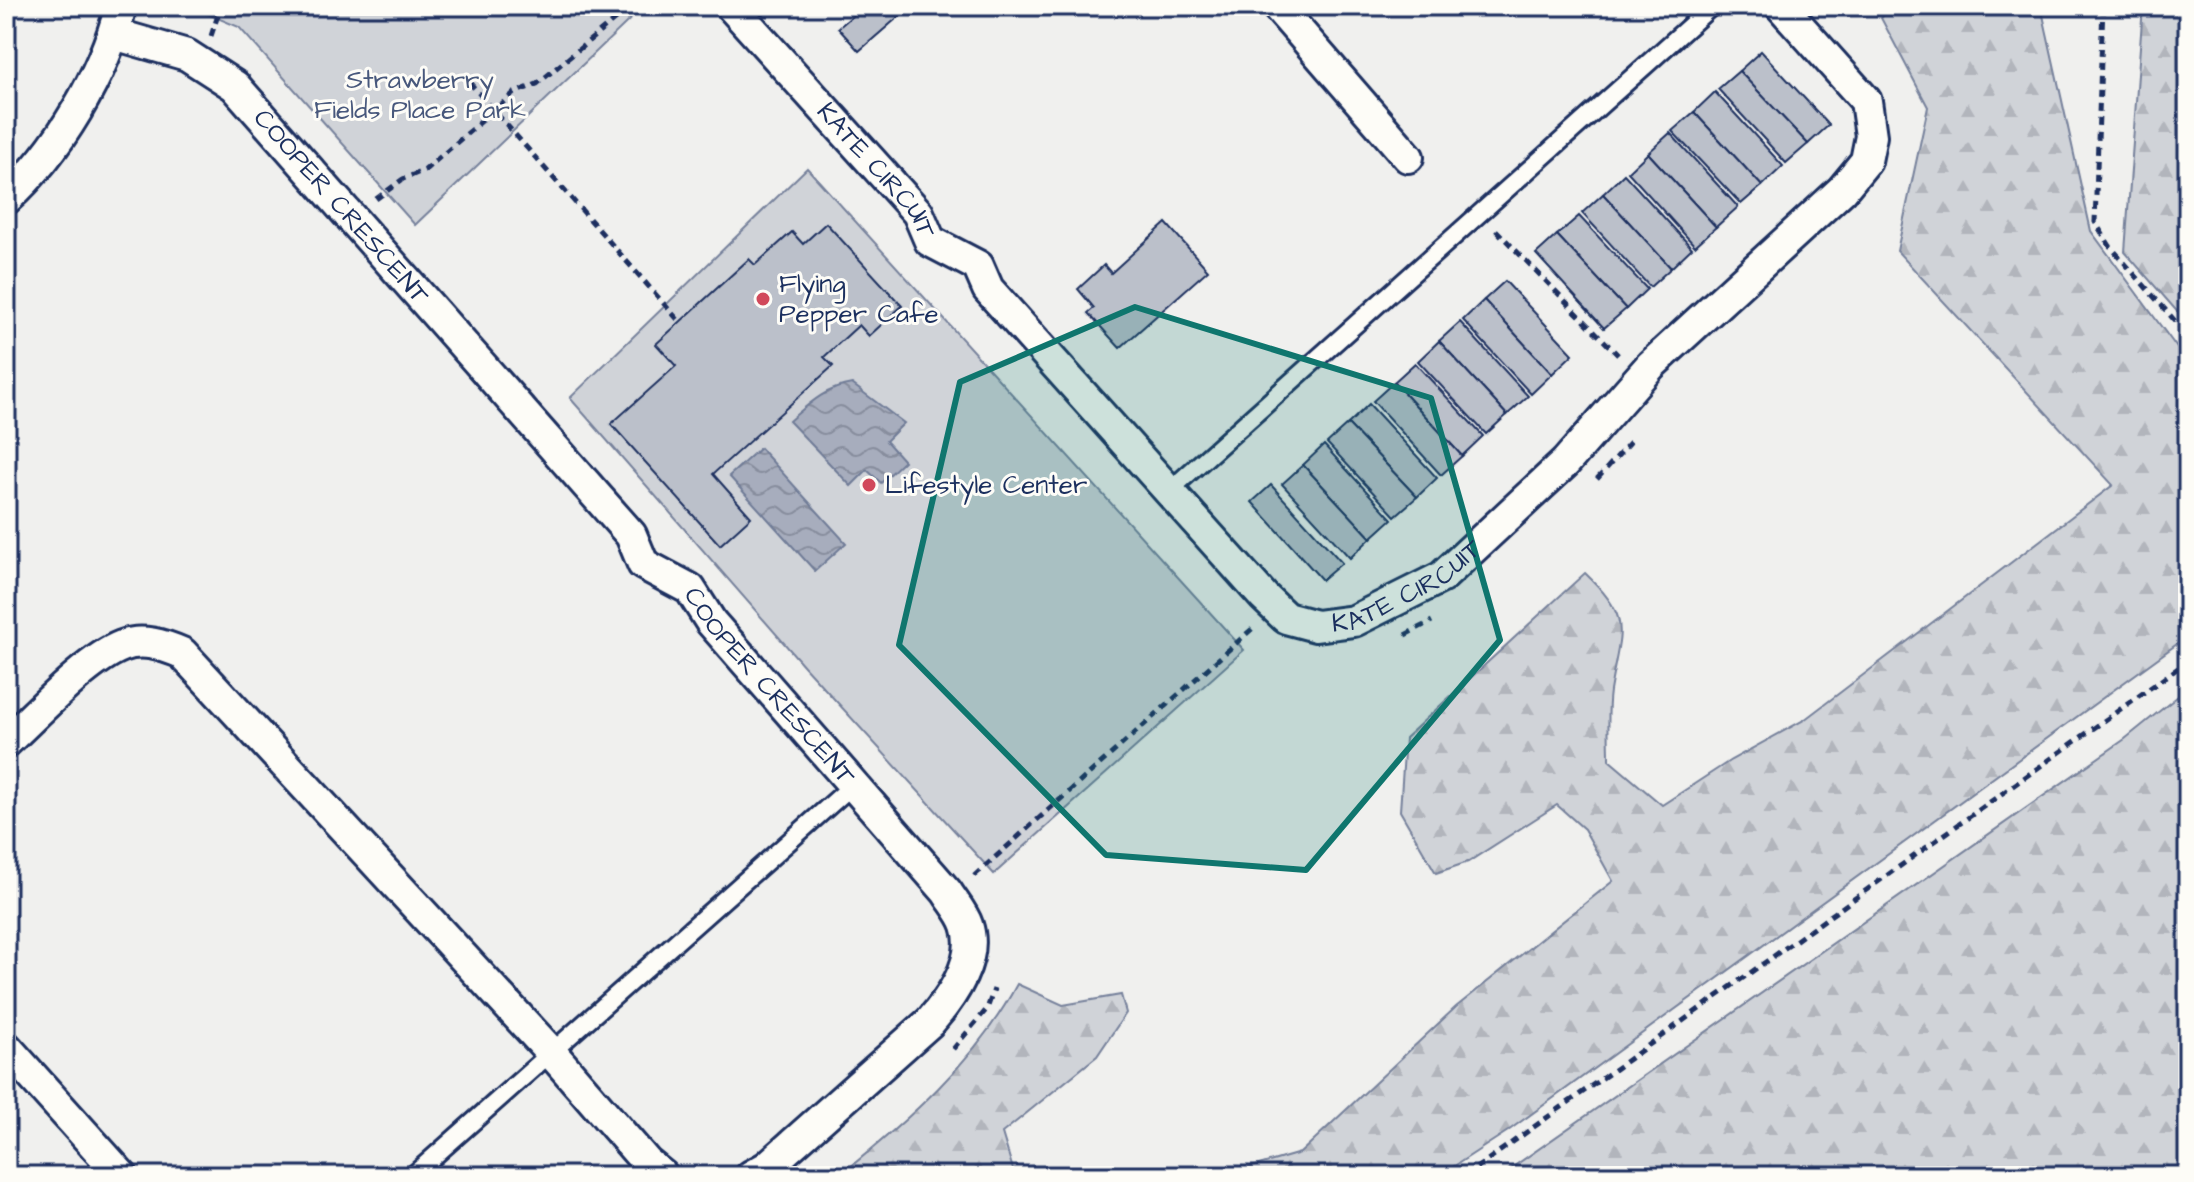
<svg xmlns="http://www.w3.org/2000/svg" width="2194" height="1182" font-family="'Architects Daughter',sans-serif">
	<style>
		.forest { fill: url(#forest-firs); stroke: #76819b; stroke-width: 2 }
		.park { fill: #d0d3d8; stroke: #76819b; stroke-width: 2 }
		.water { fill: url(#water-waves); stroke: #6f7b97; stroke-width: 2 }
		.building { fill: #bbc0ca; stroke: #1b2f5e; stroke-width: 2 }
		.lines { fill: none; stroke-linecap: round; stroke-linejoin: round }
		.service-casing { stroke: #1b2f5e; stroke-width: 22 }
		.minor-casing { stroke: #1b2f5e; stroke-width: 36 }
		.path { stroke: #1b2f5e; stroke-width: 5; stroke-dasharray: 8 6; stroke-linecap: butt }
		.service { stroke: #fdfcf7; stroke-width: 16 }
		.minor { stroke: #fdfcf7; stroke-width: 30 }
		.marked { fill: #0f766e; fill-opacity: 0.2; stroke: #0f766e; stroke-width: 6; stroke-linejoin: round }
		.poi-dot { fill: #d1495b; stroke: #fdfcf7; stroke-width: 3 }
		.labels { text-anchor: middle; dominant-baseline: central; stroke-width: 6; stroke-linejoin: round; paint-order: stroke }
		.park-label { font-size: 26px; fill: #48587c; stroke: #fdfcf7 }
		.street-label { font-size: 26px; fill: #1b2f5e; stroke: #fdfcf7 }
		.poi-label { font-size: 26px; fill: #1b2f5e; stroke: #fdfcf7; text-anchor: start }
	</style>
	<defs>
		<pattern id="forest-firs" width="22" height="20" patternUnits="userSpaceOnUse" patternTransform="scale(2)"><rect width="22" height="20" fill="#d0d3d8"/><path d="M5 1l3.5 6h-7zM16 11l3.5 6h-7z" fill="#b2b5bc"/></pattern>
		<pattern id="water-waves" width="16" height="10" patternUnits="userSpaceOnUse" patternTransform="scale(2)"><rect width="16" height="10" fill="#a7adbd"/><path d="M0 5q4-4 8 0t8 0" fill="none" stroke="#878d9d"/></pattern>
	</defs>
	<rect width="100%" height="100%" fill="#f0f0ee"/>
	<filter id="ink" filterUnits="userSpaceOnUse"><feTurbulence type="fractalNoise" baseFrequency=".0125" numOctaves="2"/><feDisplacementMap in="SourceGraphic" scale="16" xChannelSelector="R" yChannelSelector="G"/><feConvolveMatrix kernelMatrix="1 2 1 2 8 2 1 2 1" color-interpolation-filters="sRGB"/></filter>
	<g filter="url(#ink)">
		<g class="forest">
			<path d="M1893,6H2041L2091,231L2188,363V636L1508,1131L1439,1176H1221L1300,1153L1456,1007L1613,881L1584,829L1557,805L1468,862L1436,873L1400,811L1405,738L1585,573C1634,620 1620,630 1610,691C1607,713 1609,738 1609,760L1662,805L1731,760L1804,720L2113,485L1897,251L1928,107L1881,18Z"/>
			<polygon points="2143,6 2188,6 2188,324 2125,252"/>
			<polygon points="2188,688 2188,1176 1500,1176 2125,739"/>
			<path d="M1017,984L1063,1005L1121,995L1126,1013L1097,1056L1002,1133L1015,1176H839C906,1122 977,1060 1017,984Z"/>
		</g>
		<g class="park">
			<polygon points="189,6 644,6 415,225 239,27"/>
			<polygon points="807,168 1244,650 994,874 804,666 570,398"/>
		</g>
		<g class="water">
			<path d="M852,384L904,423L886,441L904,461L881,483L867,470L851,486L789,421C809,404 825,388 852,384Z"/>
			<polygon points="760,448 846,543 815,571 729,476"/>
		</g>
		<g class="building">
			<polygon points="864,6 911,6 859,51 838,28"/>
			<polygon points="1761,51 1829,125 1808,144 1739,71"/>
			<polygon points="1739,71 1808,144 1786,163 1718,89"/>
			<polygon points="1715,92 1783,166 1762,186 1694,112"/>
			<polygon points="1694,112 1762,186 1741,204 1672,131"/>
			<polygon points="1670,133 1738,207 1716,227 1648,153"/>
			<polygon points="1648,153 1716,227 1695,246 1628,172"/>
			<polygon points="1624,174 1692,248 1671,268 1603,194"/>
			<polygon points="1603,194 1671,268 1650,287 1582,213"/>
			<polygon points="1579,216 1647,289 1626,309 1557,235"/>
			<polygon points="826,223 902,306 869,336 859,325 824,357 833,366 713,474 751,517 720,545 611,424 676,366 656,344 749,259 755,265 792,232 803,244"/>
			<polygon points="1166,223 1208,270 1120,348 1088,313 1094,308 1078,289 1104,265 1111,273"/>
			<polygon points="1557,235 1626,309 1604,328 1536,254"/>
			<polygon points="1505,281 1573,354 1552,374 1484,300"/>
			<polygon points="1484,300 1552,374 1531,394 1463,320"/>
			<polygon points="1460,322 1528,396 1507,415 1439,341"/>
			<polygon points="1439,341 1507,415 1486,434 1418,361"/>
			<polygon points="1415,363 1483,436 1462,456 1394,382"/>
			<polygon points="1394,382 1462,456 1441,475 1373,401"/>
			<polygon points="1369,404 1437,478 1417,497 1348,424"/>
			<polygon points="1348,424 1417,497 1395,516 1327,443"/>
			<polygon points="1324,445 1392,519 1371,538 1303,465"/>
			<polygon points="1303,465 1371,538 1350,558 1282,484"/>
			<polygon points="1271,485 1342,563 1322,580 1252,502"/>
		</g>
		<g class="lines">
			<g class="service-casing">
				<g id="service">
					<polyline points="1169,491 1712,6"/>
					<polyline points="412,1176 855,783"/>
				</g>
			</g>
			<g class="minor-casing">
				<g id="minor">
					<path id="s1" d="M731,6L918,213L930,241L978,266L988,289L1264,597L1286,618L1316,626L1354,621L1442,577L1565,463L1651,365L1842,190L1866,161L1871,136L1866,101L1781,6"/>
					<polyline points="1277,6 1408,157"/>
					<path id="s2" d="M114,34L187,55L235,86L631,535L643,564L690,589L711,622L947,892C953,902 963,913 967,925C979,960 951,998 930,1022L767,1167L751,1176"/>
					<path d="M6,199C59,151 103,76 121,6"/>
					<path d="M6,742C36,715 86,660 122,646C142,638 163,645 182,653L550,1051L647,1163L663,1176"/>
					<polyline points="6,1047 122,1176"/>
				</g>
			</g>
			<g class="path">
				<polyline points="2103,6 2095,222 2110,246 2188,336"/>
				<polyline points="211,36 221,6"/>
				<polyline points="469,82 680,322"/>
				<polyline points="376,199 403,179 425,170 514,93 537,84 631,6"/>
				<polyline points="1496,230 1618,355"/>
				<polyline points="1597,479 1633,439"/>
				<polyline points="1405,635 1432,621"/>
				<polyline points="974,876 1252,629"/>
				<polyline points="953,1049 987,1009 994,989"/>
				<polyline points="1465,1176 2188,661"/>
			</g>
			<use href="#service" class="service"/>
			<use href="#minor" class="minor"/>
		</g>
	</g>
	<path class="marked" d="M1135,307L1431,398L1500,640L1306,870L1106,855L899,645L960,382Z"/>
	<g class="poi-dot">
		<circle cx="763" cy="299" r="8"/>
		<circle cx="869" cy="485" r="8"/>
	</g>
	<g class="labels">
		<g class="park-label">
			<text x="420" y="80">Strawberry<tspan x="420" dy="30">Fields Place Park</tspan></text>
		</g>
		<g class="street-label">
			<text stroke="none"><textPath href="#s1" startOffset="220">KATE CIRCUIT</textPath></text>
			<text stroke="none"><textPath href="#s2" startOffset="294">COOPER CRESCENT</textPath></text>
			<text stroke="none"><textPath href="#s1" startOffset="964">KATE CIRCUIT</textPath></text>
			<text stroke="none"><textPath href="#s2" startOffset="942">COOPER CRESCENT</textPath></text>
		</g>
		<g class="poi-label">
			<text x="779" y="284">Flying<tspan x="779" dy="30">Pepper Cafe</tspan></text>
			<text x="885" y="485">Lifestyle Center</text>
		</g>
	</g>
	<rect width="2194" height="1182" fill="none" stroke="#fdfcf7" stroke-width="32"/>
	<rect x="16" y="16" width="2162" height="1150" fill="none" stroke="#1b2f5e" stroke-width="3" filter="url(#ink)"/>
</svg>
